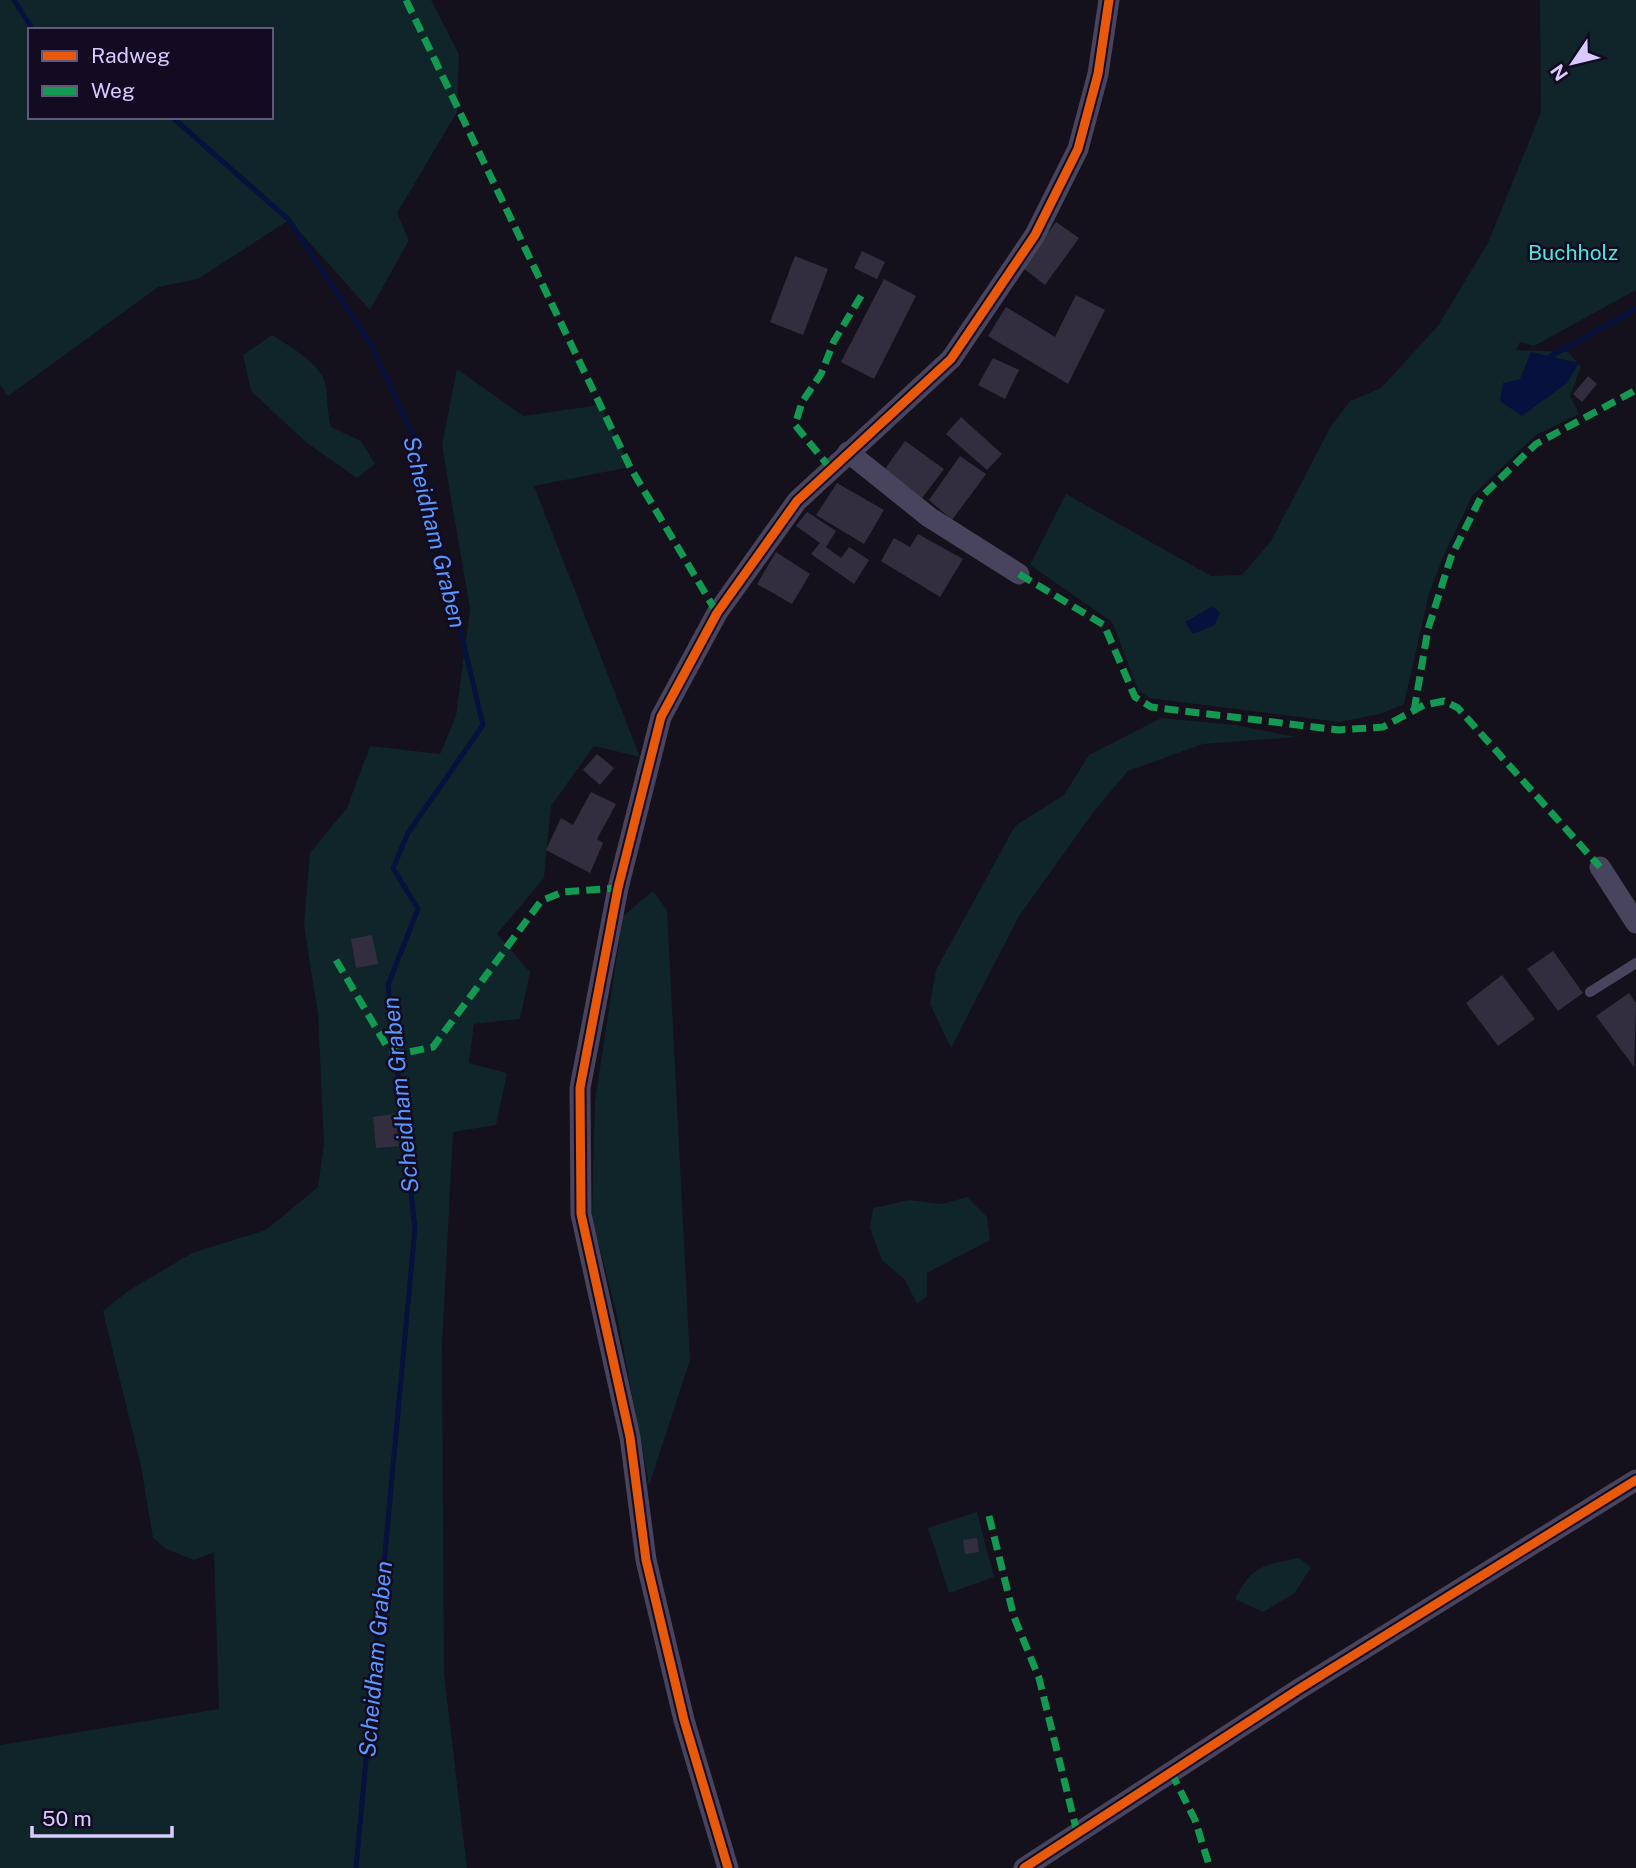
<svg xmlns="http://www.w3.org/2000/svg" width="1636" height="1868" font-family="'Public Sans',sans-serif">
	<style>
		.green { fill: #0f2529; fill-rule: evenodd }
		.water { fill: #06113d }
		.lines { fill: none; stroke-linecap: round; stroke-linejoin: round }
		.stream { stroke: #06113d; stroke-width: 5 }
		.building { fill: #332e3f }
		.lane { stroke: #49445d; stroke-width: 10 }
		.street { stroke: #49445d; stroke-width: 21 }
		.quiet { stroke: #139951; stroke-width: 7; stroke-dasharray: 14 7; stroke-linecap: butt }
		.cycleway-casing { stroke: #120b21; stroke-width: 13 }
		.cycleway { stroke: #e8590c; stroke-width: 9 }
		.labels { text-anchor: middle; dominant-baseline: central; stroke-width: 5; stroke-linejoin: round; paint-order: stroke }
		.park-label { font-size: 21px; fill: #4ee8da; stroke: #120b21 }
		.water-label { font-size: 23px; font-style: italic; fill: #5998ff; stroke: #120b21 }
	</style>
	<rect width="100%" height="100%" fill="#14101c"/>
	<g class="green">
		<path d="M0,0H431L459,54L457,112L397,213L409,240L370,310L289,220L198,279L158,287L8,396L0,385ZM30,30H271V117H30Z"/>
		<polygon points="1540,0 1636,0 1636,290 1534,346 1520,342 1516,350 1568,352 1581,367 1570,396 1579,414 1536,435 1472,496 1444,555 1429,594 1404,704 1380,714 1339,722 1149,698 1138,690 1112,622 1030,565 1066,494 1211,576 1242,575 1271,541 1331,426 1350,401 1381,388 1438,326 1488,243 1541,112"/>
		<path d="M272,335C288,345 320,363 325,383C328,397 327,412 331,427L361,441L375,464L357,478L307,443L251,391L243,355Z"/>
		<polygon points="457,369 523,416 600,405 630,467 534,486 640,757 594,746 551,806 544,878 497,934 530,972 520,1019 474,1024 469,1063 507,1073 496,1125 453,1132 442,1346 444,1674 467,1868 0,1868 0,1745 219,1709 214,1552 194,1560 166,1549 153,1538 141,1466 103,1311 128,1291 192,1253 266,1230 318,1187 324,1144 318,1014 304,925 310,853 347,808 370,746 440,754 456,716 470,609 442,445"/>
		<polygon points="1161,718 1235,725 1296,737 1203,744 1128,771 1095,810 1019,916 951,1048 930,1004 936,970 1015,826 1064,795 1089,755"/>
		<polygon points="653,891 667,910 690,1360 649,1485 617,1315 592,1218 595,1101 623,916"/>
		<polygon points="967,1197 987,1217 990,1240 927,1273 927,1296 917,1304 905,1280 882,1260 870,1228 873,1208 909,1200 942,1204"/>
		<polygon points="977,1512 994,1577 949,1593 928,1528"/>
		<path d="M1299,1558L1311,1567L1295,1593L1263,1612L1235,1599C1252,1565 1263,1565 1299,1558Z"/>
	</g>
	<g class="water">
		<polygon points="1531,352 1579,363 1567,383 1522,416 1500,401 1503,383 1520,379"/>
		<polygon points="1213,606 1220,613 1215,625 1193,634 1185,622"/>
	</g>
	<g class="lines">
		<g class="stream">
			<polyline points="14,0 33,30"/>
			<polyline points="172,117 289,220 371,344 415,440 483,725 408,833 393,868 418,909 388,985 415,1228 356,1868"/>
			<polyline points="1551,356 1636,309"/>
		</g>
	</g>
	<g class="building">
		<polygon points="1056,222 1079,238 1045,285 1023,268"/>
		<polygon points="862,251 885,262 877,279 854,268"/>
		<polygon points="795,256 828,269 803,335 770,322"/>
		<polygon points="884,279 916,296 874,379 841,362"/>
		<polygon points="1076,295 1105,310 1068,384 988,336 1006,307 1055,337"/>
		<polygon points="993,358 1019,370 1005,399 978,385"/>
		<polygon points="1588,376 1597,384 1582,402 1573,394"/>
		<polygon points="961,417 1002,454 987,470 946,434"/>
		<polygon points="905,441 944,469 922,498 885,469"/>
		<polygon points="960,456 986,474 952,520 929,500"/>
		<polygon points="837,483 884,510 864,544 816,515"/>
		<polygon points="807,512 836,531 826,547 841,558 849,547 869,560 854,584 811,554 820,543 796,526"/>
		<polygon points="918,534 963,559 940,597 881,561 894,538 910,547"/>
		<polygon points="776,552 810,574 792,604 757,584"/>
		<polygon points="597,754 614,768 600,785 583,770"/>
		<polygon points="591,792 616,804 597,839 603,843 590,873 546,850 561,818 573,825"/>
		<polygon points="372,935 378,964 356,968 351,939"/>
		<polygon points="1553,951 1583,993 1558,1011 1527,969"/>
		<polygon points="1502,975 1535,1019 1498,1046 1466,1003"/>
		<polygon points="1629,993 1636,1003 1634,1067 1596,1016"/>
		<polygon points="395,1114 399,1146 376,1148 373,1117"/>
		<polygon points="977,1538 979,1552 965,1554 963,1540"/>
	</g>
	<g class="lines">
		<polyline class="lane" points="1590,992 1636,963"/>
		<g class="street">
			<polyline points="848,452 929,517 1019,574"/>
			<polyline points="1600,867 1636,923"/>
			<polyline points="728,1868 684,1720 646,1560 630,1437 581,1214 580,1088 618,888 661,717 717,613 797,501 951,359 1035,235 1078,149 1098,74 1109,0"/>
			<polyline points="1024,1868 1299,1689 1636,1480"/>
		</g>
		<g class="quiet">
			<polyline points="406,0 630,467 717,613"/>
			<polyline points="831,469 795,425 802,402 821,374 834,341 864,291"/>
			<polyline points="1019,574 1104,625 1135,697 1151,707 1339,730 1383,727 1424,705 1444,701 1458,708 1600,867"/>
			<polyline points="1414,711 1428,629 1451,557 1481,497 1536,444 1636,390"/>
			<polyline points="336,960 389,1050 404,1053 433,1047 541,901 563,892 618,888"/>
			<polyline points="989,1516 1014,1617 1039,1678 1077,1832"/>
			<polyline points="1171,1772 1195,1820 1210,1868"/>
		</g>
		<g class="cycleway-casing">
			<g id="cycleway">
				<polyline points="728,1868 684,1720 646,1560 630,1437 581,1214 580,1088 618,888 661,717 717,613 797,501 951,359 1035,235 1078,149 1098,74 1109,0"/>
				<polyline points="1024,1868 1299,1689 1636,1480"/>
			</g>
		</g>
		<use href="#cycleway" class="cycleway"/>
	</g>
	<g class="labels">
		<g class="park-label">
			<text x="1573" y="252">Buchholz</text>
		</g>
		<g class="water-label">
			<text transform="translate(435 532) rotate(76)">Scheidham Graben</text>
			<text transform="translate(400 1095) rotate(-96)">Scheidham Graben</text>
			<text transform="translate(375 1659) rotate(-85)">Scheidham Graben</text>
		</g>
	</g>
	<rect x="28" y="28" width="245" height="91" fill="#120b21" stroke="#62587a" stroke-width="2"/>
	<rect x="42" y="51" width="35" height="10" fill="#e8590c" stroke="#62587a" stroke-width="2"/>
	<text x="91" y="63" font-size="21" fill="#d9cbff">Radweg</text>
	<rect x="42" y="86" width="35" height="10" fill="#139951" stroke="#62587a" stroke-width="2"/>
	<text x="91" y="98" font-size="21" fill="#d9cbff">Weg</text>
	<g transform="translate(1573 63) rotate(235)" stroke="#120b21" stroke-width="5" paint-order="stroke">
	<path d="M0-5L12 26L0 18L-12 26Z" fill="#d9cbff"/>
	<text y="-10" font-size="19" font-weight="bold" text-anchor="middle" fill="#d9cbff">N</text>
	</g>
	<path d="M32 1826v10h140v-10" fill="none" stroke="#d9cbff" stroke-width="3.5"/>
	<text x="42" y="1826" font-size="21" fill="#d9cbff" stroke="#120b21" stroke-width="5" paint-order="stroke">50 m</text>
</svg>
